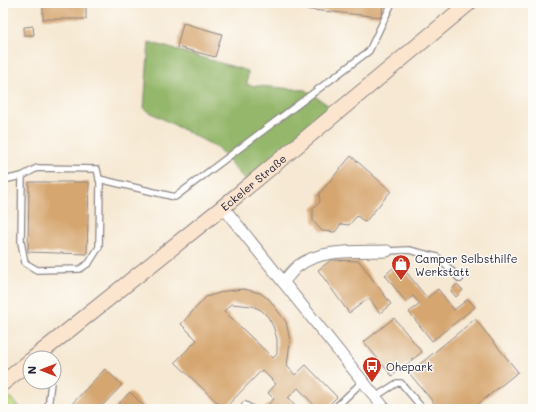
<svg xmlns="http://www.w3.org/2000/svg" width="536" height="412" font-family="Mali,sans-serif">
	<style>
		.green { fill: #bcd67c; stroke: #6f7c5c }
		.forest { fill: #95b76c; stroke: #5c6c54 }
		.building { fill: #d6a670; fill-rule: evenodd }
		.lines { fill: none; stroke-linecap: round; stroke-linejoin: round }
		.lane-casing { stroke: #8c8586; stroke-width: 8 }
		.street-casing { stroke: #8c8586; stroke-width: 13 }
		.secondary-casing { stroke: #8c8586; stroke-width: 17 }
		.lane { stroke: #fff; stroke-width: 5.5 }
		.street { stroke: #fff; stroke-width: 11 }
		.secondary { stroke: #fbe5cf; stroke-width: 15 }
		.labels { text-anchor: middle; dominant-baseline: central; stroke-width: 3; stroke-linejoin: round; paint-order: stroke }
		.street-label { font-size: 11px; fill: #22223b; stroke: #fdfcf7 }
		.poi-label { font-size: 11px; fill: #22223b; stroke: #fdfcf7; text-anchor: start }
	</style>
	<rect width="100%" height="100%" fill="#fdfcf7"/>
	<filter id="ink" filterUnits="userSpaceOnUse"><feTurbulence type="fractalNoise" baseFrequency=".025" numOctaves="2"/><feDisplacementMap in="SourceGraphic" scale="8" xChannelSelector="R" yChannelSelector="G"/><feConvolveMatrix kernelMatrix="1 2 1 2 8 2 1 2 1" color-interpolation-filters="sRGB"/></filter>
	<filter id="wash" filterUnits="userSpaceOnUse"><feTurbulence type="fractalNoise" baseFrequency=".012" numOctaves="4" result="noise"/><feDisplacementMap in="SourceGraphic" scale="16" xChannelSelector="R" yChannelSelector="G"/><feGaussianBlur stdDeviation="0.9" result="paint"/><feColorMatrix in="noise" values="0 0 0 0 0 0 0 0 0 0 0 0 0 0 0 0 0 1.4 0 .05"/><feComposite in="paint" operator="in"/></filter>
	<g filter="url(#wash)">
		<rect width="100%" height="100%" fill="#f6e8d2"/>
		<polygon class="green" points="7,395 22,409 3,409 3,398"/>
		<polygon class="forest" points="149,42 248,71 247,85 306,90 338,112 249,185 218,148 144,109"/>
		<g id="blocks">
			<g class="building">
				<rect x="43" y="3" width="43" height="16"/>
				<polygon points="292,3 383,3 382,17 292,8"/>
				<polygon points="183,23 222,34 215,57 177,47"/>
				<polygon points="33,26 34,35 24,35 24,27"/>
				<polygon points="351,156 391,191 365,222 357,216 349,225 341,224 335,232 322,231 313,221 313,208 320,202 319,194"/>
				<polygon points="29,182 89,182 87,254 28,252"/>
				<polygon points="331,260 359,261 391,304 380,313 369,298 349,313 318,270"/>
				<polygon points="399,263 427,298 438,289 454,310 468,299 475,307 432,341 409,312 420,304 413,296 406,302 385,275"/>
				<polygon points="457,284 463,290 456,297 451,291"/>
				<path d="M244,289L260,293L269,299L286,322L290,341L287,366L295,375L306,365L337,397L325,409H318L298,388L288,398L298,409H267L265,407L274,399L268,393L276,384L262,370L224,409L175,362L197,340L181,324L206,297L226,291ZM232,304L252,306L261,310L268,317L273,326L277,339V354L273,358L224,311Z"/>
				<polygon points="394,318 422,352 392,376 364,342"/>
				<polygon points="475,319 518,372 472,409 439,409 409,373"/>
				<polygon points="105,369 122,385 99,409 67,409"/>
				<polygon points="130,392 147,409 114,409"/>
			</g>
		</g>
	</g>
	<g filter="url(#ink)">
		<use href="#blocks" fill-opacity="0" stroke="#8c8586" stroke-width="1"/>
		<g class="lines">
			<g class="lane-casing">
				<g id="lane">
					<polyline points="99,179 175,197 369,51 392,3"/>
					<polyline points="3,180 22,176 37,168 97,169 100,183 99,247 89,263 80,269 37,270 25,263 21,242 22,176"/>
					<polyline points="387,251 409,250 437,257 460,279"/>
					<polyline points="375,397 397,383 401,383 423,409"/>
					<polyline points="245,405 252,409"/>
					<polyline points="48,409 51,382"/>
					<polyline points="334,409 362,382"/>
				</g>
			</g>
			<g class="street-casing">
				<g id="street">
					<polyline points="223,207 385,409"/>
					<path d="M283,282C288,277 293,270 298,266C322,248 358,252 387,251"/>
				</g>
			</g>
			<g class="secondary-casing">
				<g id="secondary">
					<path id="s1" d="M34,358L223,207L469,3"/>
					<polyline points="3,383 30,361"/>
				</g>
			</g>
			<use href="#lane" class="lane"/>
			<use href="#street" class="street"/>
			<use href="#secondary" class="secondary"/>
		</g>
	</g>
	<defs>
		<g id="shop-pin" transform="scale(1)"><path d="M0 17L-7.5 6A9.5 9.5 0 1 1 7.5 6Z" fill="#c8321e" stroke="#fdfcf7"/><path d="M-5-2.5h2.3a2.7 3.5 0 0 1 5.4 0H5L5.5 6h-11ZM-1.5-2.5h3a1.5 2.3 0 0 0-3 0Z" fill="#fff"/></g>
		<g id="bus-pin" transform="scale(1)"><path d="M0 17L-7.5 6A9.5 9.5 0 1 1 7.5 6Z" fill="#c8321e" stroke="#fdfcf7"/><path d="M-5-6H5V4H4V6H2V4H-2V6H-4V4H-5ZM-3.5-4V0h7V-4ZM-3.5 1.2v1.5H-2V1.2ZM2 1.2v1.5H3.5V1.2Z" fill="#fff"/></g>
	</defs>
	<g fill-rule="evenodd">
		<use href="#shop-pin" x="401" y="264"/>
		<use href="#bus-pin" x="372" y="366"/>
	</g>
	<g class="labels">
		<g class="street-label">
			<text stroke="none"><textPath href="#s1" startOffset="281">Eckeler Straße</textPath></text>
		</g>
		<g class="poi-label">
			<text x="415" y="258">Camper Selbsthilfe<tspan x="415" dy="13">Werkstatt</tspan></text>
			<text x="386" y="366">Ohepark</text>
		</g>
	</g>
	<rect width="536" height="412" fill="none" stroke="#fdfcf7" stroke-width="16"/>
	<g transform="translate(42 370) rotate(270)"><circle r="19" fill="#fdfcf7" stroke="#a5a5ac"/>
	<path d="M0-3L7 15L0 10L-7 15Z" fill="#c8321e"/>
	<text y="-6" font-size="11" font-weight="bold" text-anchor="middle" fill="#22223b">N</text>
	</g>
</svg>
